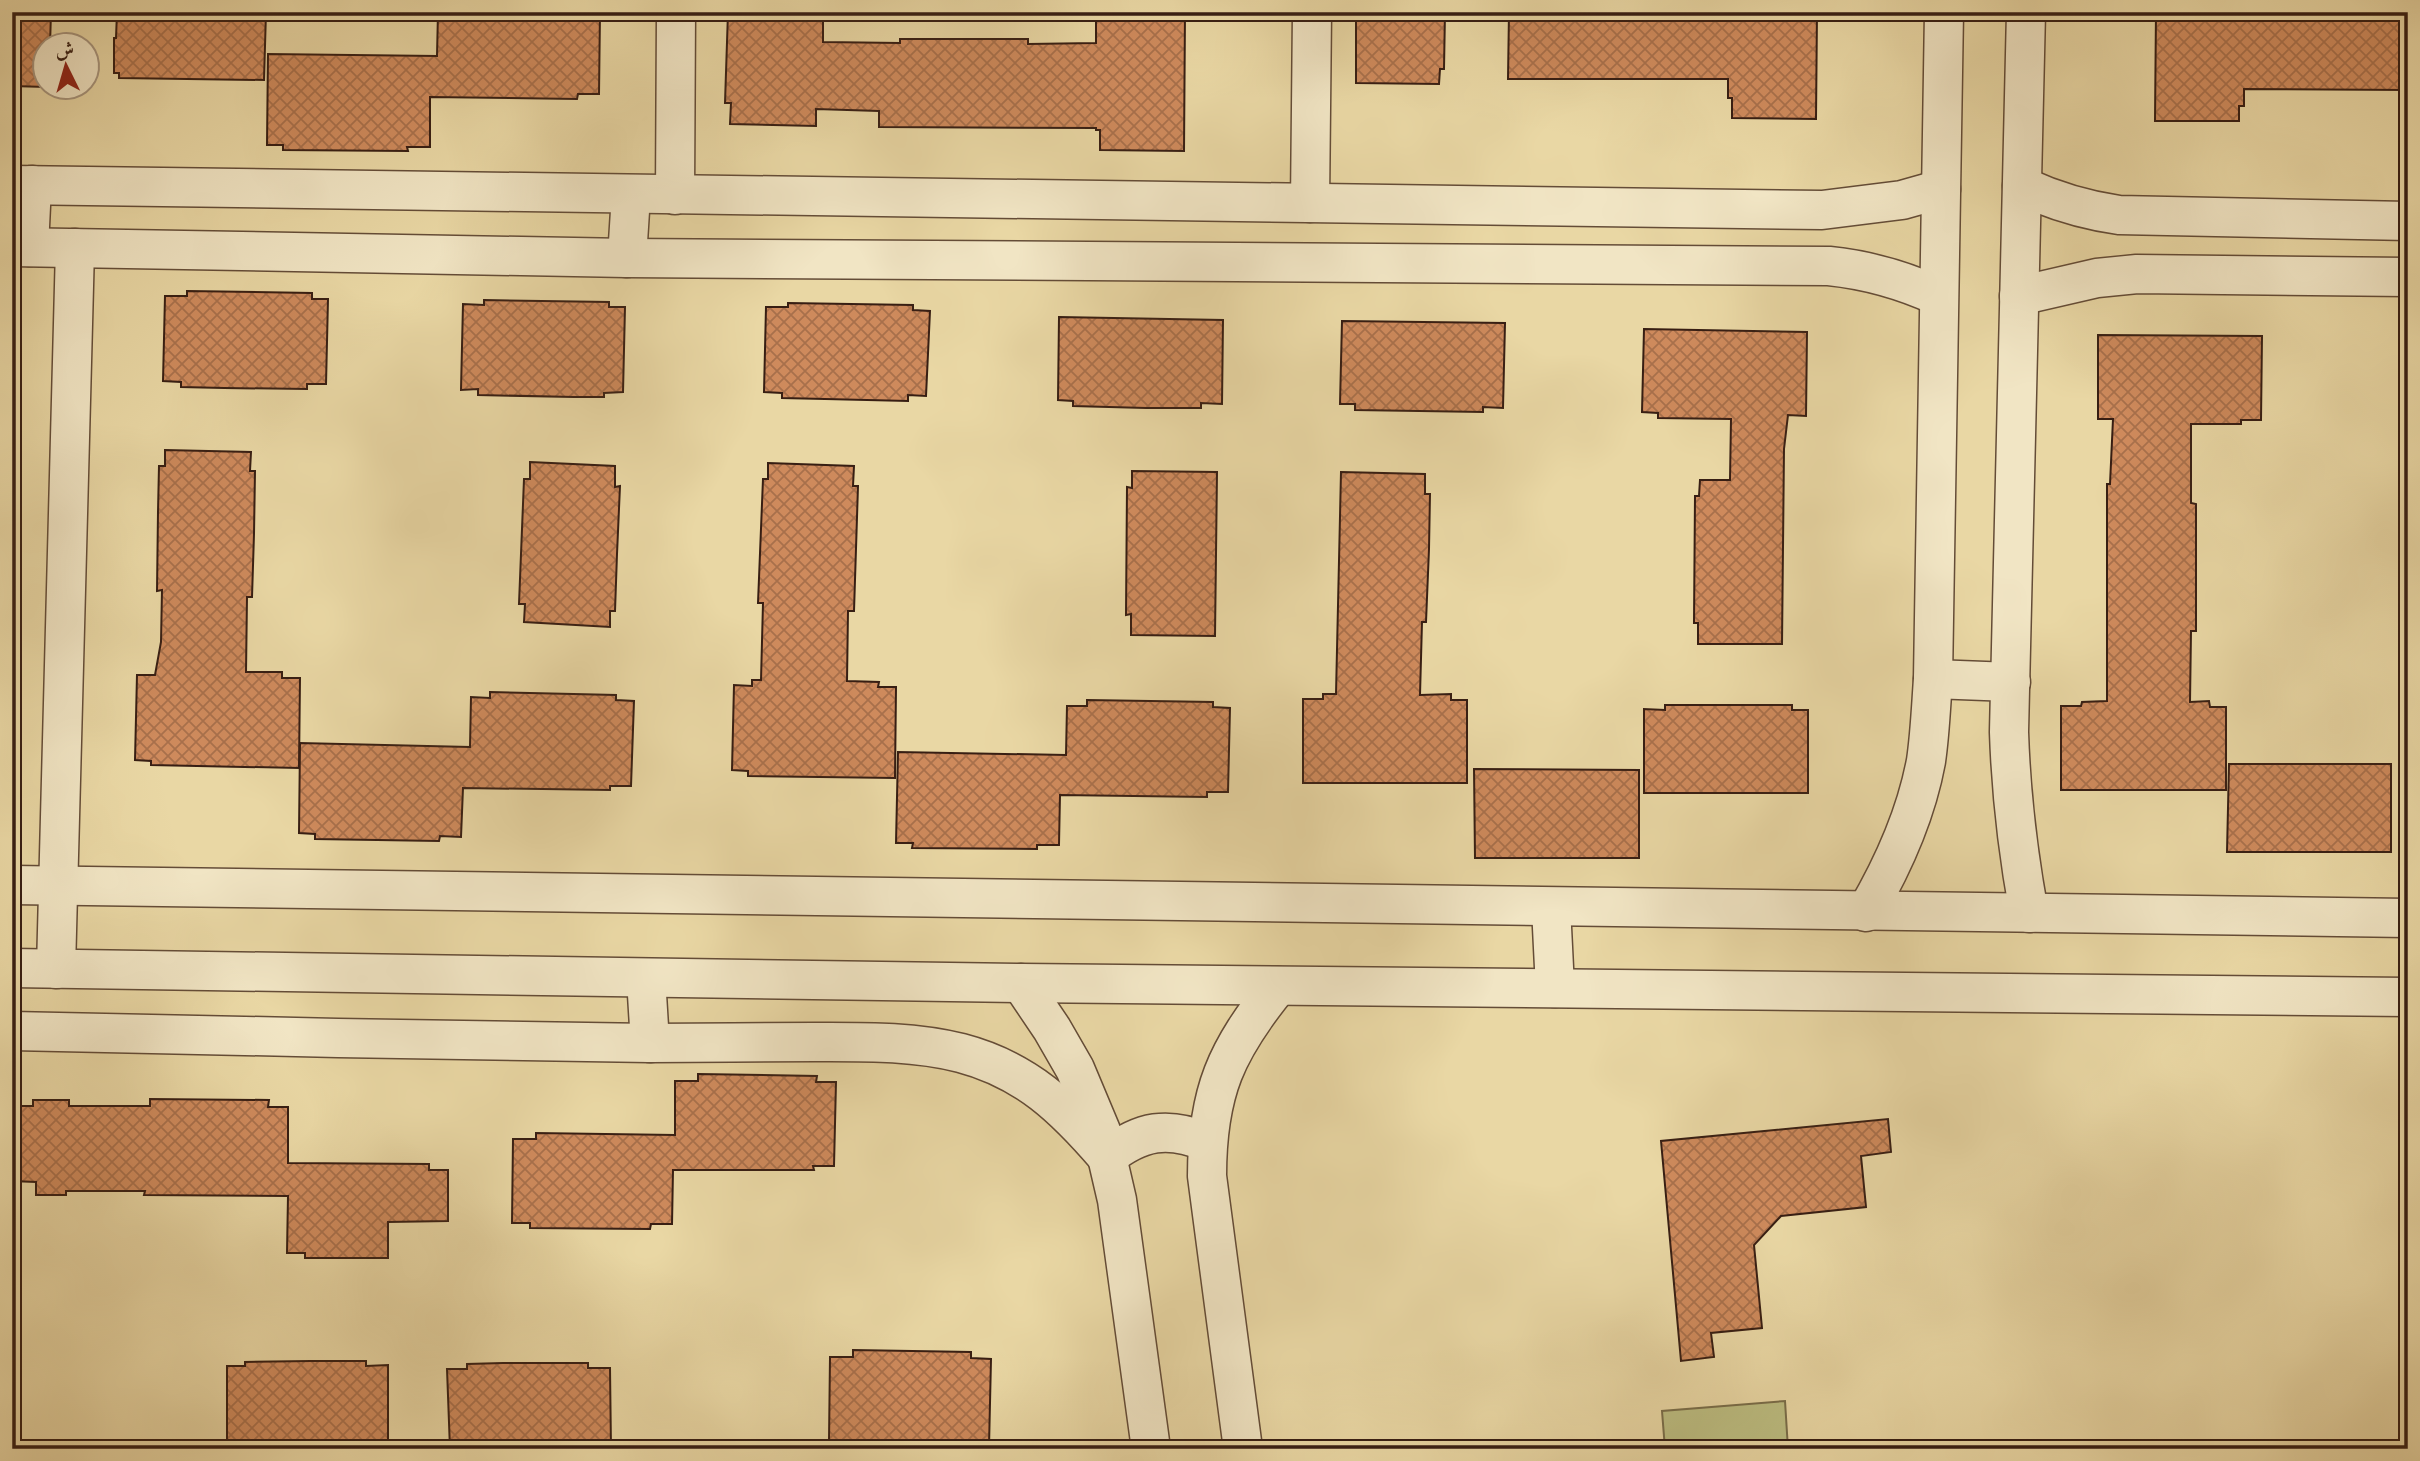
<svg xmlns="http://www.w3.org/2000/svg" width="2420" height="1461" font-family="Cardo,Amiri,serif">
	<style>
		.garden { fill: #bcbd81; stroke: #7a6e4a; stroke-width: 2 }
		.building { fill: url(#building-cross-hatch); stroke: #371e13; stroke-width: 2 }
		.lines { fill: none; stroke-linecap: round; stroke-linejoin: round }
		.street-casing { stroke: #644c37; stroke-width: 41 }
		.street { stroke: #f1e5c4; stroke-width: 38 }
	</style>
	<defs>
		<pattern id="building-cross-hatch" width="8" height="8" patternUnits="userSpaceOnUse" patternTransform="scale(1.75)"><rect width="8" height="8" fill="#ce8a5c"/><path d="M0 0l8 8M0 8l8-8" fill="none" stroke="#a8704b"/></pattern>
	</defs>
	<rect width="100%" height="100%" fill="#e9d7a4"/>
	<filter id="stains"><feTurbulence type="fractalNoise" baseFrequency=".00286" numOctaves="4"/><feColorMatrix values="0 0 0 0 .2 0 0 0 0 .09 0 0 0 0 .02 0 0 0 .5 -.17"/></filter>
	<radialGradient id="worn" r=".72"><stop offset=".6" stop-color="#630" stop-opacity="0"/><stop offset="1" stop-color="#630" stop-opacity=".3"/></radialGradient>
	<polygon class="garden" points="1785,1401 1788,1449 1665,1449 1662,1411"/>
	<g class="building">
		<polygon points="12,12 51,12 50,46 46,46 46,87 12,86"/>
		<polygon points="117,12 266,12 264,80 119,78 119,73 114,73 114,38 116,38"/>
		<polygon points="438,12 600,12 599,94 578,94 577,99 430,97 430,147 407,147 408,151 283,150 283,145 267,145 268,54 437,56"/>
		<polygon points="728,12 823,12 823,42 900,43 900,39 1028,39 1028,44 1096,43 1096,12 1185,12 1184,151 1100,150 1100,130 1096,130 1096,128 879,127 879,111 816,109 816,126 730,124 731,103 725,103"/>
		<polygon points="1356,12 1445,12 1444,69 1440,69 1439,84 1356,83"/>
		<polygon points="1509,12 1817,12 1816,119 1732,118 1732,98 1728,98 1728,79 1508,79"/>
		<polygon points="2156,12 2408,12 2408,90 2244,89 2244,106 2239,106 2239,121 2155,121"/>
		<polygon points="187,291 312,293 312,299 328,299 326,384 307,384 307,389 224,388 181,387 181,382 163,381 165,296 187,296"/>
		<polygon points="484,300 609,302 609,307 625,307 623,392 604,393 604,397 574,397 478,395 478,389 461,390 463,304 484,305"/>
		<polygon points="788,303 913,305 913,310 930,311 926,396 908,395 908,401 825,399 782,398 782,393 764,392 766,307 788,307"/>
		<polygon points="1059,317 1223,320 1222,404 1201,403 1201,408 1146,408 1073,406 1073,401 1058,400"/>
		<polygon points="1342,321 1505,323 1503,408 1483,407 1483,412 1355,410 1355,404 1340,404"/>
		<polygon points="1644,329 1807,332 1806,416 1788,415 1784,449 1782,644 1698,644 1698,623 1694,623 1695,496 1699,496 1700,480 1730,480 1731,419 1658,418 1658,413 1642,412"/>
		<polygon points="2098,335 2262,336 2261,420 2241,420 2241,424 2191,424 2191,503 2196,504 2196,631 2191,631 2190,702 2209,701 2210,707 2226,707 2226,790 2061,790 2061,706 2081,706 2082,702 2107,701 2107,484 2110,484 2113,419 2098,419"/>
		<polygon points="165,450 251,452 250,471 255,471 254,534 252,597 247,597 246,672 282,672 282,678 300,678 299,768 151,765 151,761 135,760 137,675 155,675 161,642 162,590 157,591 158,512 159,466 165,466"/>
		<polygon points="530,462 615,466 615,487 620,486 617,554 615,611 610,611 610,627 524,622 525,604 519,604 524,479 530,479"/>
		<polygon points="768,463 854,466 853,486 858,486 854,611 848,611 847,681 879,682 878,687 896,687 895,778 748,776 748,771 732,770 734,685 752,686 752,680 761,680 763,603 758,603 763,479 768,479"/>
		<polygon points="1132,471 1217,472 1215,636 1131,635 1131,614 1126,615 1127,487 1132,488"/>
		<polygon points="1341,472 1425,474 1425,494 1430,494 1429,549 1426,622 1422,622 1420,695 1451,694 1451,700 1467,700 1467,783 1303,783 1303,699 1323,699 1323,694 1336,694"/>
		<polygon points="490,692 616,695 616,700 634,701 631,786 610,786 610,790 463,788 461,837 440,836 439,841 315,839 315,834 299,833 300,743 470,747 471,697 490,698"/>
		<polygon points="1087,700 1213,702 1213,707 1230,708 1228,792 1207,792 1207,797 1060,795 1059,845 1037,845 1037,849 912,848 913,843 896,843 898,752 1066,755 1067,706 1087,706"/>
		<polygon points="1665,705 1792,705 1792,710 1808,710 1808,793 1644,793 1644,709 1665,710"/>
		<polygon points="2229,764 2391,764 2391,852 2227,852"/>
		<polygon points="1474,769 1639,770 1639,858 1475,858"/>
		<polygon points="698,1074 817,1076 816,1082 836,1082 834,1166 813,1166 814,1170 673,1170 672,1224 651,1224 650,1229 530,1228 530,1223 512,1223 513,1139 536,1139 536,1133 675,1135 675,1081 698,1081"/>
		<polygon points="150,1099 269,1100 268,1107 288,1107 288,1163 429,1164 429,1170 448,1170 448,1221 388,1222 388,1258 305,1258 305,1253 287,1253 288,1196 144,1195 145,1191 66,1191 66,1195 36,1195 36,1182 12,1181 12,1112 17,1111 17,1106 33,1106 33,1100 69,1100 69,1106 150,1106"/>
		<polygon points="1888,1119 1891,1152 1861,1156 1866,1207 1781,1216 1754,1245 1762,1328 1711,1333 1714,1357 1681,1361 1661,1141"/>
		<polygon points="853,1350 971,1352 971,1358 991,1359 989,1447 847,1446 847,1441 829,1441 830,1357 853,1357"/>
		<polygon points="311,1361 366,1361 366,1366 388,1365 388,1449 227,1449 227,1366 245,1366 245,1362"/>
		<polygon points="503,1363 588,1363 588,1368 610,1368 611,1449 450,1449 447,1369 467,1369 467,1364"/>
	</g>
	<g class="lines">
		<g class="street-casing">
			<g id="street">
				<path d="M2026,12L2009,732C2011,794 2018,853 2029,913"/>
				<polyline points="12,185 1822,210 1902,200 1941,189"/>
				<path d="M2022,186C2054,201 2084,210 2119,215L2408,221"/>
				<polyline points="675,195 676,12"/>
				<polyline points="1310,203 1312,12"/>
				<path d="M12,247L627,258L1829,266C1868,270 1903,280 1938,296"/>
				<polyline points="29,247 32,185"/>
				<polyline points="627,258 631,195"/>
				<polyline points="2019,296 2097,278 2137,274 2408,277"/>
				<polyline points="1933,679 2011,682"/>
				<polyline points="12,885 2408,918"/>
				<polyline points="1551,907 1555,988"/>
				<path d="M1866,912C1894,864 1916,815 1926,761C1930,734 1931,706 1933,679L1944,12"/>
				<polyline points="12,968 1021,983 2408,997"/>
				<polyline points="56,969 75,248"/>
				<polyline points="646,978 650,1043"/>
				<polyline points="1021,983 1052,1029 1075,1069 1101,1131 1117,1200 1151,1449"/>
				<path d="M12,1031C225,1035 437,1041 650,1043C705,1043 760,1042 815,1042C864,1042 913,1041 961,1053C1026,1070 1065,1108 1107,1157C1141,1130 1168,1126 1207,1142"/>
				<path d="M1243,1449L1207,1176C1207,1092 1226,1050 1278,986"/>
			</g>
		</g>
		<use href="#street" class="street"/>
	</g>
	<rect width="2420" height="1461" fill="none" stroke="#e9d7a4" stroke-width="42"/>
	<rect x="14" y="14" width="2392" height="1433" fill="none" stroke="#371e13" stroke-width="3.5"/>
	<rect x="21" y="21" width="2378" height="1419" fill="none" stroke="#371e13" stroke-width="2"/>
	<g transform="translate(66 66) rotate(355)"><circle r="33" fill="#f1e5c4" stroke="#a7957d" stroke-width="2"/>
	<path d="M0-5L12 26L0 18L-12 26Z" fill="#8f2418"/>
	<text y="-10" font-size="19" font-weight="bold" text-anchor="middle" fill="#371e13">ش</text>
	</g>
	<rect width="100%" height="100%" filter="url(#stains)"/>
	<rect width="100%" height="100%" fill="url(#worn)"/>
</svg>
